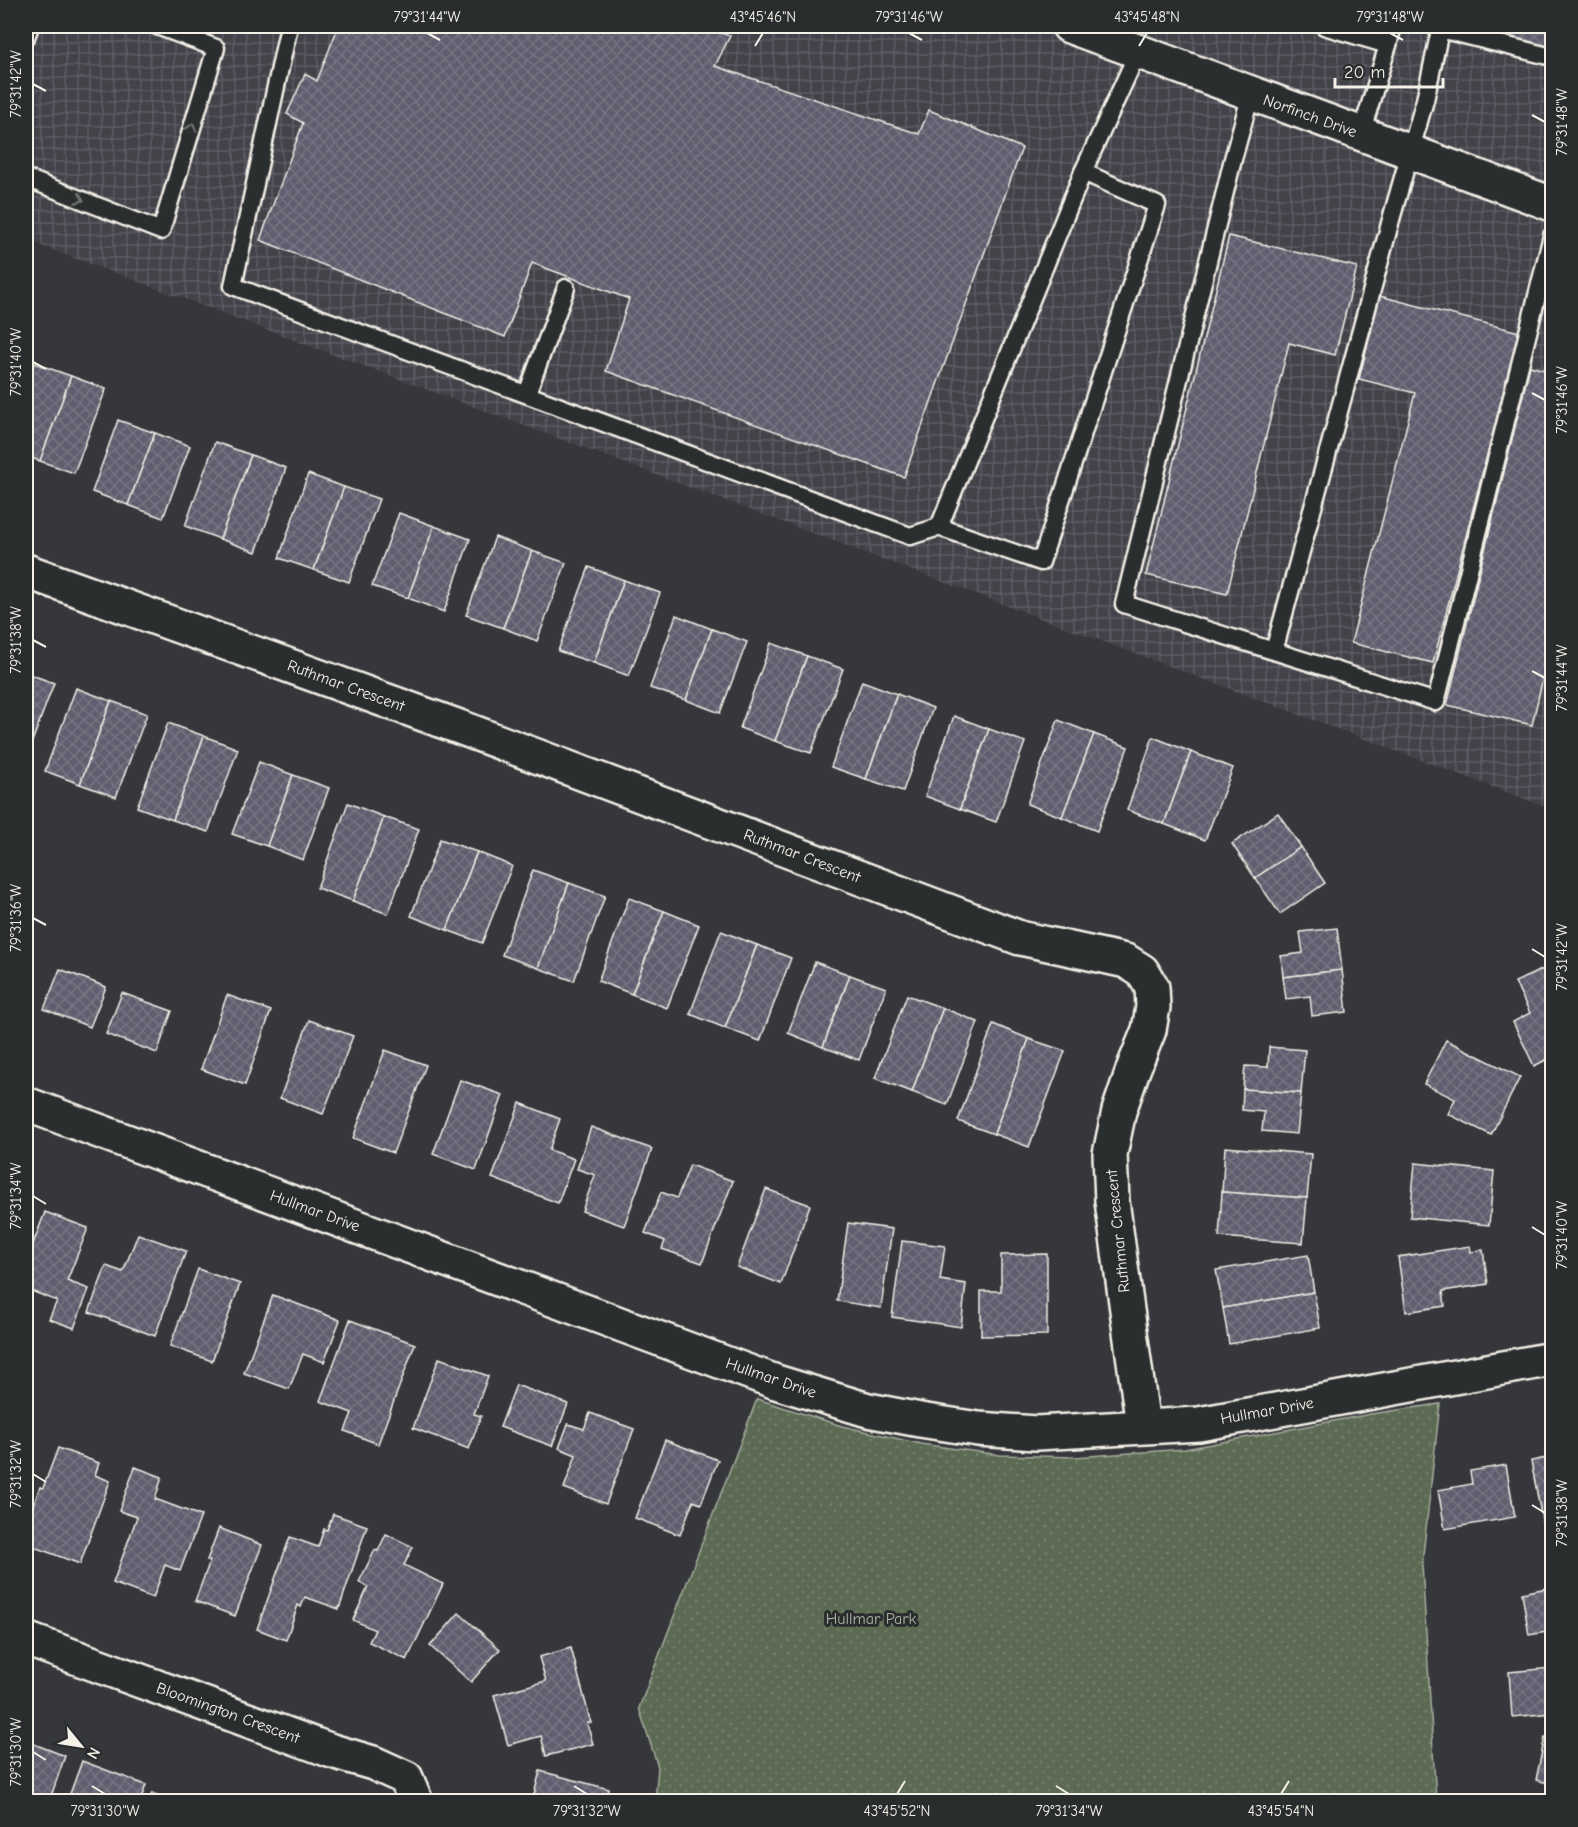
<svg xmlns="http://www.w3.org/2000/svg" width="1578" height="1827" font-family="'Comic Neue',sans-serif">
	<style>
		.industrial { fill: url(#industrial-grid) }
		.grass { fill: url(#grass-dots); stroke: #a8ae9e; stroke-width: 1.5 }
		.building { fill: url(#building-cross-hatch); stroke: #f4f1e8; stroke-width: 1.5 }
		.lines { fill: none; stroke-linecap: round; stroke-linejoin: round }
		.lane-casing { stroke: #f4f1e8; stroke-width: 21 }
		.street-casing { stroke: #f4f1e8; stroke-width: 38 }
		.secondary-casing { stroke: #f4f1e8; stroke-width: 38 }
		.lane { stroke: #2a2d2e; stroke-width: 16 }
		.street { stroke: #2a2d2e; stroke-width: 33 }
		.secondary { stroke: #2a2d2e; stroke-width: 33 }
		.oneway { stroke: #71726f }
		.ticks { fill: none; stroke: #f4f1e8; stroke-width: 2 }
		.labels { text-anchor: middle; dominant-baseline: central; stroke-width: 6; stroke-linejoin: round; paint-order: stroke }
		.street-label { font-size: 16px; fill: #f4f1e8; stroke: #2a2d2e }
		.park-label { font-size: 16px; fill: #afb4a5; stroke: #2a2d2e }
		.neatline { fill: none; stroke: #f4f1e8; stroke-width: 2 }
		.ticks-label { font-size: 15px; text-anchor: middle; fill: #f4f1e8 }
	</style>
	<defs>
		<pattern id="industrial-grid" width="8" height="8" patternUnits="userSpaceOnUse" patternTransform="scale(1.5)"><rect width="8" height="8" fill="#42424a"/><path d="M0 4h8M4 0v8" fill="none" stroke="#5e5e64"/></pattern>
		<pattern id="grass-dots" width="8" height="8" patternUnits="userSpaceOnUse" patternTransform="scale(1.5)"><rect width="8" height="8" fill="#5b6a53"/><path d="M2 2h.1M6 6h.1" fill="none" stroke="#73806c" stroke-width="1.8" stroke-linecap="round"/></pattern>
		<pattern id="building-cross-hatch" width="8" height="8" patternUnits="userSpaceOnUse" patternTransform="scale(1.5)"><rect width="8" height="8" fill="#605d6e"/><path d="M0 0l8 8M0 8l8-8" fill="none" stroke="#777583"/></pattern>
	</defs>
	<rect width="100%" height="100%" fill="#35373b"/>
	<filter id="ink" filterUnits="userSpaceOnUse"><feTurbulence type="fractalNoise" baseFrequency=".0167" numOctaves="2"/><feDisplacementMap in="SourceGraphic" scale="12" xChannelSelector="R" yChannelSelector="G"/><feConvolveMatrix kernelMatrix="1 2 1 2 8 2 1 2 1" color-interpolation-filters="sRGB"/></filter>
	<g filter="url(#ink)">
		<polygon class="industrial" points="26,26 1552,26 1552,809 26,240"/>
		<polygon class="grass" points="757,1399 842,1426 921,1444 1000,1455 1075,1457 1185,1449 1371,1414 1440,1404 1422,1564 1436,1801 655,1801 658,1767 639,1708"/>
		<g class="building">
			<polygon points="333,26 701,26 730,36 715,66 919,134 929,110 1022,148 904,477 606,371 629,299 532,263 505,337 260,240 303,123 287,114 305,74 317,81 338,27"/>
			<polygon points="1475,26 1552,26 1552,48 1473,31"/>
			<polygon points="1229,236 1357,267 1335,355 1289,343 1227,594 1146,575"/>
			<polygon points="1380,296 1519,332 1433,663 1351,643 1415,393 1359,379"/>
			<polygon points="34,363 71,376 40,461 26,456 26,386"/>
			<polygon points="1530,366 1552,372 1552,639 1532,725 1447,705"/>
			<polygon points="71,376 106,389 74,473 40,461"/>
			<polygon points="118,420 155,433 128,505 92,492"/>
			<polygon points="155,433 190,446 163,518 128,505"/>
			<polygon points="215,442 251,455 220,539 185,526"/>
			<polygon points="251,455 286,468 256,552 220,539"/>
			<polygon points="308,474 344,487 314,570 279,558"/>
			<polygon points="344,487 379,499 349,582 314,570"/>
			<polygon points="399,513 434,526 408,598 372,586"/>
			<polygon points="434,526 470,539 444,612 408,598"/>
			<polygon points="495,537 532,551 503,628 466,615"/>
			<polygon points="532,551 566,563 537,641 503,628"/>
			<polygon points="589,567 624,580 594,663 558,651"/>
			<polygon points="624,580 660,593 629,676 594,663"/>
			<polygon points="676,615 712,629 686,700 650,688"/>
			<polygon points="712,629 747,642 720,713 686,700"/>
			<polygon points="771,643 807,656 775,741 740,728"/>
			<polygon points="807,656 843,669 811,753 775,741"/>
			<polygon points="26,673 54,683 27,755 26,755"/>
			<polygon points="862,681 897,694 866,779 831,767"/>
			<polygon points="76,688 111,701 80,784 45,771"/>
			<polygon points="897,694 933,708 903,791 866,779"/>
			<polygon points="111,701 147,714 116,797 80,784"/>
			<polygon points="954,716 989,729 960,809 925,796"/>
			<polygon points="1058,720 1094,734 1062,817 1027,804"/>
			<polygon points="168,723 204,736 173,820 137,807"/>
			<polygon points="989,729 1025,742 996,822 960,809"/>
			<polygon points="1094,734 1128,747 1097,831 1062,817"/>
			<polygon points="204,736 238,749 208,832 173,820"/>
			<polygon points="1153,737 1191,752 1164,824 1127,810"/>
			<polygon points="1191,752 1233,768 1205,840 1164,824"/>
			<polygon points="259,762 293,775 267,846 232,834"/>
			<polygon points="293,775 329,788 303,860 267,846"/>
			<polygon points="348,803 384,817 353,901 317,888"/>
			<polygon points="1278,813 1301,847 1255,878 1232,844"/>
			<polygon points="384,817 419,829 388,914 353,901"/>
			<polygon points="440,839 477,852 447,930 411,916"/>
			<polygon points="1301,847 1325,883 1280,914 1255,878"/>
			<polygon points="477,852 512,866 482,943 447,930"/>
			<polygon points="533,870 569,883 538,968 502,955"/>
			<polygon points="569,883 605,896 574,981 538,968"/>
			<polygon points="629,898 664,911 632,994 598,981"/>
			<polygon points="664,911 699,925 667,1008 632,994"/>
			<polygon points="1337,928 1342,970 1283,977 1281,956 1303,953 1300,932"/>
			<polygon points="721,931 757,945 725,1028 690,1014"/>
			<polygon points="757,945 791,958 760,1041 725,1028"/>
			<polygon points="815,962 850,975 823,1047 788,1033"/>
			<polygon points="1552,965 1552,1057 1534,1066 1513,1022 1530,1013 1515,982"/>
			<polygon points="60,969 106,987 90,1027 44,1009"/>
			<polygon points="1342,970 1347,1012 1312,1016 1310,996 1286,999 1283,977"/>
			<polygon points="850,975 886,988 859,1060 823,1047"/>
			<polygon points="122,993 172,1011 157,1053 106,1034"/>
			<polygon points="227,995 271,1011 245,1085 201,1069"/>
			<polygon points="907,995 943,1008 912,1092 875,1078"/>
			<polygon points="943,1008 978,1022 947,1105 912,1092"/>
			<polygon points="309,1020 353,1036 323,1114 280,1098"/>
			<polygon points="993,1024 1029,1039 994,1134 958,1121"/>
			<polygon points="1029,1039 1065,1051 1029,1147 994,1134"/>
			<polygon points="1446,1040 1520,1077 1491,1135 1448,1114 1455,1099 1424,1084"/>
			<polygon points="1269,1047 1305,1050 1301,1093 1243,1089 1245,1066 1268,1067"/>
			<polygon points="385,1050 426,1065 393,1153 353,1138"/>
			<polygon points="460,1080 503,1095 476,1170 433,1154"/>
			<polygon points="1243,1089 1301,1093 1297,1134 1262,1131 1264,1112 1242,1110"/>
			<polygon points="520,1103 560,1119 549,1150 574,1159 558,1203 492,1178"/>
			<polygon points="591,1127 652,1149 624,1226 582,1211 595,1175 577,1169"/>
			<polygon points="1225,1147 1311,1154 1307,1198 1222,1192"/>
			<polygon points="1415,1163 1494,1171 1489,1225 1410,1217"/>
			<polygon points="690,1165 733,1181 702,1263 662,1249 665,1241 645,1233 661,1192 677,1198"/>
			<polygon points="766,1189 810,1205 781,1284 737,1267"/>
			<polygon points="1222,1192 1307,1198 1303,1243 1219,1237"/>
			<polygon points="45,1212 88,1228 67,1281 89,1289 74,1328 49,1319 57,1301 26,1289 26,1263"/>
			<polygon points="848,1223 892,1229 881,1308 837,1301"/>
			<polygon points="138,1234 186,1251 155,1336 89,1312 106,1266 123,1272"/>
			<polygon points="902,1241 945,1246 940,1280 966,1284 961,1327 892,1317"/>
			<polygon points="1470,1246 1471,1252 1483,1250 1488,1284 1443,1291 1445,1306 1406,1312 1398,1257"/>
			<polygon points="1047,1254 1047,1335 981,1336 981,1291 1001,1291 1001,1255"/>
			<polygon points="1308,1255 1314,1292 1223,1308 1216,1270"/>
			<polygon points="198,1269 240,1284 212,1361 170,1346"/>
			<polygon points="1314,1292 1320,1328 1229,1344 1223,1308"/>
			<polygon points="273,1295 340,1320 324,1362 303,1354 289,1389 244,1373"/>
			<polygon points="350,1320 415,1344 378,1444 345,1431 352,1413 320,1401"/>
			<polygon points="439,1358 488,1376 474,1414 481,1416 469,1449 413,1428"/>
			<polygon points="516,1385 568,1404 552,1446 500,1427"/>
			<polygon points="590,1413 634,1429 606,1504 564,1488 576,1455 559,1448 568,1424 584,1429"/>
			<polygon points="665,1440 718,1460 701,1504 693,1501 680,1535 635,1518"/>
			<polygon points="58,1448 99,1463 95,1475 110,1481 80,1564 26,1544 26,1526 40,1487 43,1488"/>
			<polygon points="1552,1457 1552,1557 1549,1557 1531,1461"/>
			<polygon points="1506,1465 1515,1517 1445,1529 1438,1490 1472,1484 1470,1471"/>
			<polygon points="135,1467 162,1477 155,1499 201,1516 180,1571 165,1565 153,1598 113,1583 137,1517 119,1511"/>
			<polygon points="26,1491 32,1493 26,1510"/>
			<polygon points="333,1514 367,1526 339,1609 305,1597 301,1607 298,1605 286,1640 257,1629 290,1537 318,1547 324,1529 327,1530"/>
			<polygon points="219,1528 262,1545 235,1616 195,1601 210,1561 207,1560"/>
			<polygon points="386,1534 413,1547 404,1565 443,1584 407,1660 369,1642 375,1630 353,1620 368,1587 359,1582 375,1550 378,1551"/>
			<polygon points="1552,1587 1552,1631 1529,1635 1522,1593"/>
			<polygon points="459,1613 500,1649 471,1682 430,1646"/>
			<polygon points="571,1648 591,1723 587,1723 593,1744 546,1756 541,1736 508,1745 494,1695 546,1681 539,1657"/>
			<polygon points="1552,1668 1552,1713 1512,1717 1509,1672"/>
			<polygon points="1545,1737 1552,1739 1552,1784 1536,1780"/>
			<polygon points="26,1741 65,1756 49,1802 26,1802"/>
			<polygon points="82,1761 146,1785 140,1802 67,1802"/>
			<polygon points="540,1771 609,1789 606,1802 532,1802"/>
			<polygon points="152,1793 173,1802 149,1802"/>
		</g>
		<g class="lines">
			<g class="lane-casing">
				<g id="lane">
					<polyline points="289,26 233,286 910,536 939,527 1041,562 1157,205 1083,172 1138,52"/>
					<polyline points="1324,26 1388,45 1361,134"/>
					<polyline points="1440,29 1552,57"/>
					<polyline points="26,37 30,26"/>
					<polyline points="1388,45 1393,26"/>
					<polyline points="1251,94 1233,159 1124,604 1436,702 1552,236"/>
					<polyline points="26,178 161,231 216,48 157,26"/>
					<polyline points="527,394 566,288"/>
					<polyline points="939,527 1083,172"/>
					<polyline points="1274,651 1392,216 1425,100 1441,26"/>
				</g>
			</g>
			<g class="street-casing">
				<g id="street">
					<polyline points="26,571 462,728 988,926 1020,938 1126,961 1142,971 1152,987 1153,1007 1149,1030 1134,1067 1119,1111 1110,1154 1112,1201 1143,1426"/>
					<polyline points="26,1639 332,1751 373,1763 406,1778 416,1802"/>
				</g>
			</g>
			<g class="secondary-casing">
				<g id="secondary">
					<polyline points="1069,26 1552,204"/>
					<polyline points="26,1104 776,1382 868,1410 920,1420 978,1429 1036,1433 1199,1424 1552,1359"/>
				</g>
			</g>
			<use href="#lane" class="lane"/>
			<use href="#street" class="street"/>
			<use href="#secondary" class="secondary"/>
		</g>
		<defs><path id="oneway-chevron" d="M-2-3.5L2.5 0L-2 3.5" fill="none" stroke-width="1.6" stroke-linecap="round" stroke-linejoin="round" transform="scale(1.5)"/></defs>
		<g class="oneway">
			<use href="#oneway-chevron" transform="translate(192 127) rotate(-73)"/>
			<use href="#oneway-chevron" transform="translate(80 199) rotate(21)"/>
		</g>
	</g>
	<path class="ticks" d="M427,33L440,40M909,33L922,40M1390,33L1403,40M755,46L763,33M1139,46L1147,33M33,84L46,91M1532,115L1545,122M33,362L46,369M1532,393L1545,400M33,640L46,647M1532,671L1545,678M33,918L46,925M1532,949L1545,957M33,1196L46,1204M1532,1227L1545,1235M33,1474L46,1482M1532,1505L1545,1513M33,1752L46,1760M92,1786L105,1794M574,1786L587,1794M1056,1786L1069,1794M897,1794L905,1781M1281,1794L1289,1781"/>
	<g class="labels">
		<g class="street-label">
			<text transform="translate(1310 116) rotate(20)">Norfinch Drive</text>
			<text transform="translate(346 686) rotate(20)">Ruthmar Crescent</text>
			<text transform="translate(802 856) rotate(21)">Ruthmar Crescent</text>
			<text transform="translate(315 1211) rotate(20)">Hullmar Drive</text>
			<text transform="translate(1118 1231) rotate(-96)">Ruthmar Crescent</text>
			<text transform="translate(771 1378) rotate(19)">Hullmar Drive</text>
			<text transform="translate(1267 1411) rotate(-10)">Hullmar Drive</text>
			<text transform="translate(228 1713) rotate(20)">Bloomington Crescent</text>
		</g>
		<g class="park-label">
			<text x="871" y="1619">Hullmar Park</text>
		</g>
	</g>
	<rect width="1578" height="1827" fill="none" stroke="#2a2d2e" stroke-width="66"/>
	<g transform="translate(81 1746) rotate(120)" stroke="#2a2d2e" stroke-width="4.5" paint-order="stroke">
	<path d="M0-4.5L10 22L0 15L-10 22Z" fill="#f4f1e8"/>
	<text y="-9" font-size="16" font-weight="bold" text-anchor="middle" fill="#f4f1e8">N</text>
	</g>
	<path d="M1335 78v9h108v-9" fill="none" stroke="#f4f1e8" stroke-width="3"/>
	<text x="1344" y="78" font-size="18" fill="#f4f1e8" stroke="#2a2d2e" stroke-width="4.5" paint-order="stroke">20 m</text>
	<rect x="33" y="33" width="1512" height="1761" class="neatline"/>
	<g class="ticks-label">
		<text x="427" y="22">79°31'44"W</text>
		<text x="763" y="22">43°45'46"N</text>
		<text x="909" y="22">79°31'46"W</text>
		<text x="1147" y="22">43°45'48"N</text>
		<text x="1390" y="22">79°31'48"W</text>
		<text transform="translate(16 84) rotate(-90)" y="5">79°31'42"W</text>
		<text transform="translate(1562 122) rotate(-90)" y="5">79°31'48"W</text>
		<text transform="translate(16 362) rotate(-90)" y="5">79°31'40"W</text>
		<text transform="translate(1562 400) rotate(-90)" y="5">79°31'46"W</text>
		<text transform="translate(16 640) rotate(-90)" y="5">79°31'38"W</text>
		<text transform="translate(1562 678) rotate(-90)" y="5">79°31'44"W</text>
		<text transform="translate(16 918) rotate(-90)" y="5">79°31'36"W</text>
		<text transform="translate(1562 957) rotate(-90)" y="5">79°31'42"W</text>
		<text transform="translate(16 1196) rotate(-90)" y="5">79°31'34"W</text>
		<text transform="translate(1562 1235) rotate(-90)" y="5">79°31'40"W</text>
		<text transform="translate(16 1474) rotate(-90)" y="5">79°31'32"W</text>
		<text transform="translate(1562 1513) rotate(-90)" y="5">79°31'38"W</text>
		<text transform="translate(16 1752) rotate(-90)" y="5">79°31'30"W</text>
		<text x="105" y="1816">79°31'30"W</text>
		<text x="587" y="1816">79°31'32"W</text>
		<text x="897" y="1816">43°45'52"N</text>
		<text x="1069" y="1816">79°31'34"W</text>
		<text x="1281" y="1816">43°45'54"N</text>
	</g>
</svg>
